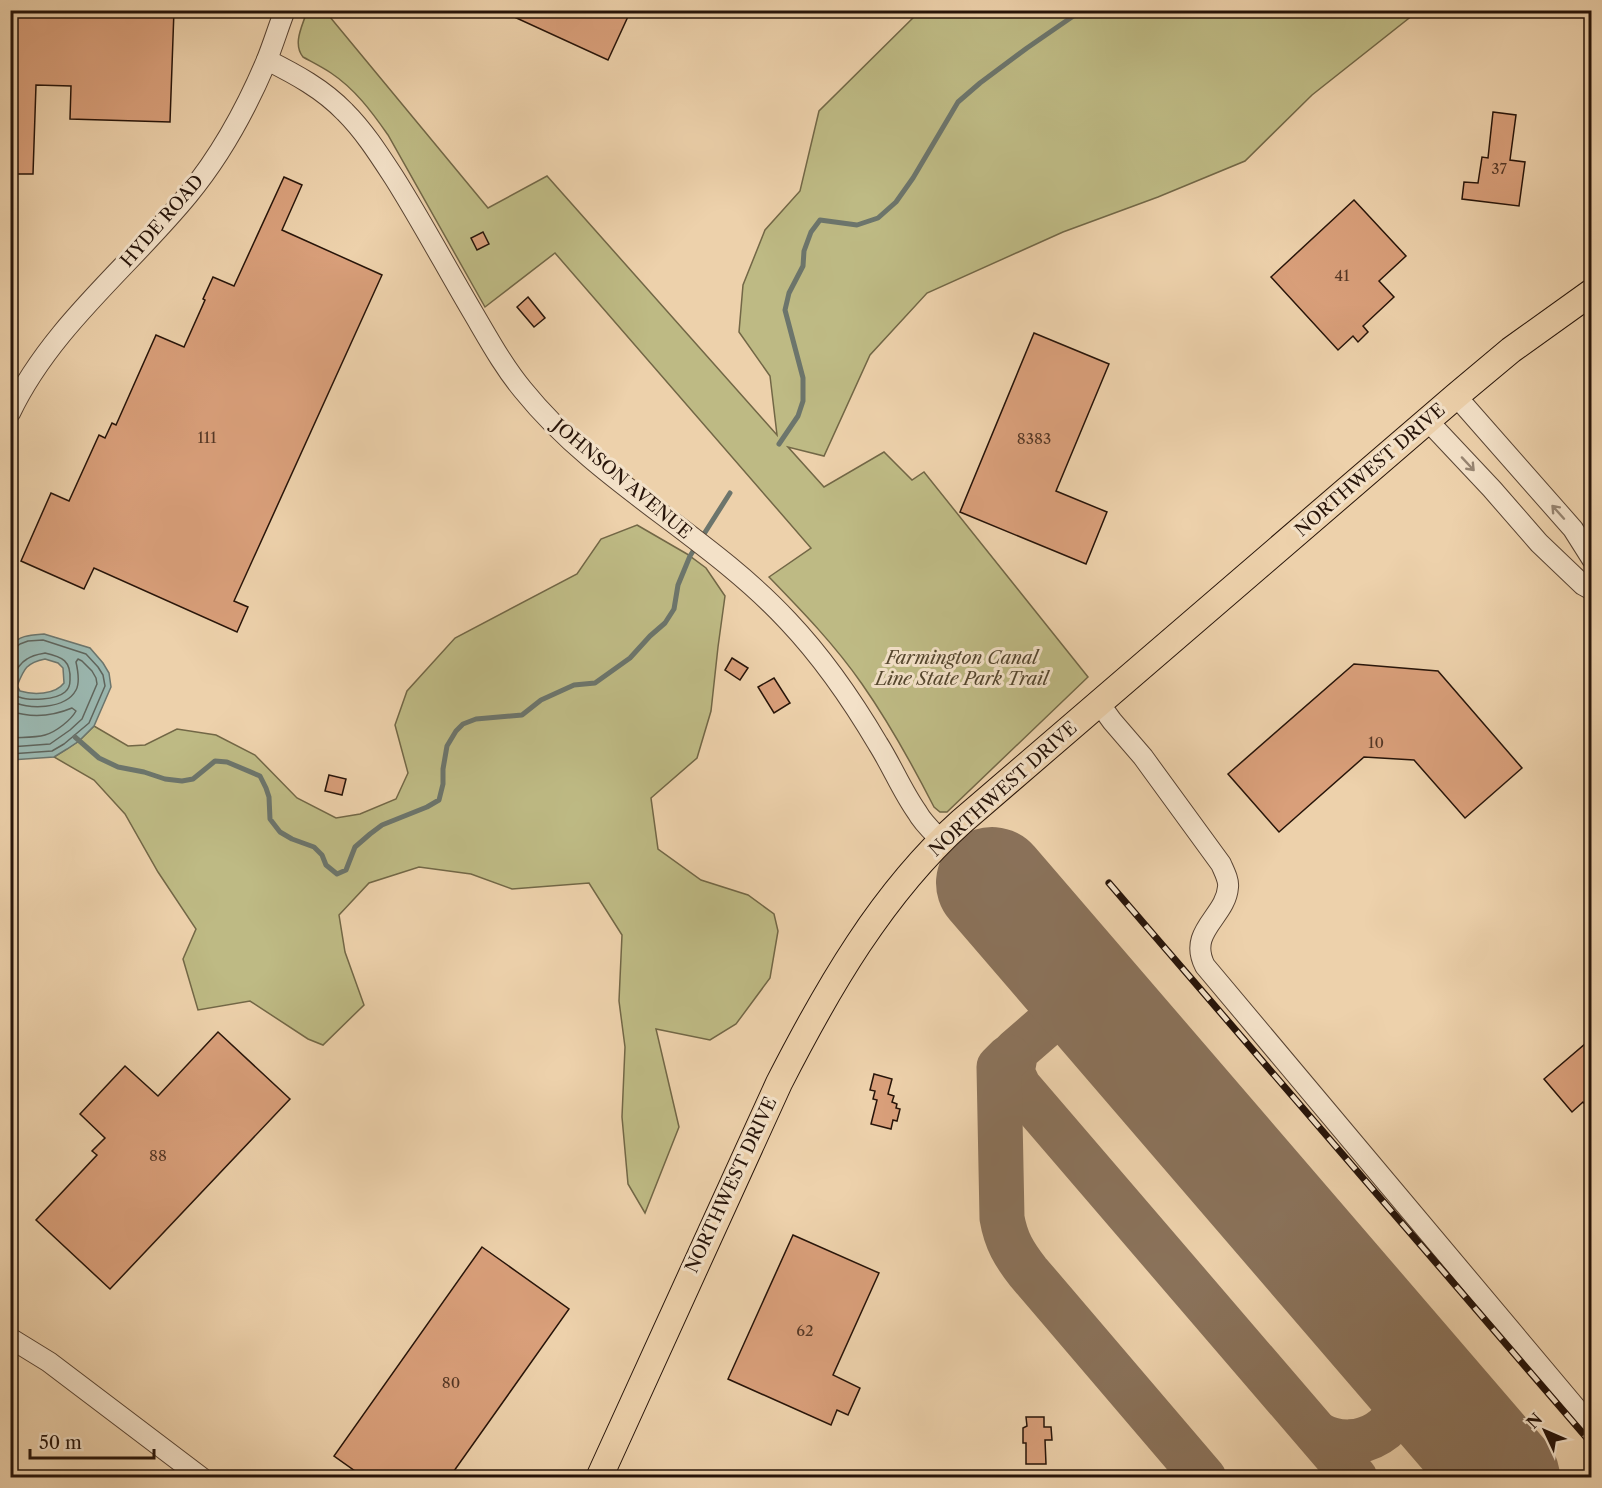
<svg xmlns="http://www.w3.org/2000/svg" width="1602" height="1488" font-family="'Libre Caslon Text',serif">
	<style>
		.green { fill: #beba84; stroke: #726746; stroke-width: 1.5 }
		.water { fill: #9ab6ae; stroke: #6c756c; stroke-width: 1.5; fill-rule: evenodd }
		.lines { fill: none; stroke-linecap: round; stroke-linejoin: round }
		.shore { stroke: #60655c; stroke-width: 1.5 }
		.stream { stroke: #6c756c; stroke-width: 5 }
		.taxiway { stroke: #8a725a; stroke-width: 45 }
		.runway { stroke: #8a725a; stroke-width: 112 }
		.building { fill: #d99f7a; stroke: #271409; stroke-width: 1.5 }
		.minor-casing { stroke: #584332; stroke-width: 22 }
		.major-casing { stroke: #271409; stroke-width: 28 }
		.minor { stroke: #f3e1c8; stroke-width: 20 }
		.major { stroke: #edd1ab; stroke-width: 26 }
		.rail-casing { stroke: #271409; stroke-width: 7 }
		.rail { stroke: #f3e1c8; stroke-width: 4.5; stroke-dasharray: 14; stroke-linecap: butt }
		.oneway { stroke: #978572 }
		.labels { text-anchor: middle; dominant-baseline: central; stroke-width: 6; stroke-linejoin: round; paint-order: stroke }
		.number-label { font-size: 15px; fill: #543725 }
		.street-label { font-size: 18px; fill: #271409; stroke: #f3e1c8 }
		.park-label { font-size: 18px; font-style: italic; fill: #54462e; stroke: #f3e1c8 }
	</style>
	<rect width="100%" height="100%" fill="#edd1ab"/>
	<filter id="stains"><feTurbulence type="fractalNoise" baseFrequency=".00333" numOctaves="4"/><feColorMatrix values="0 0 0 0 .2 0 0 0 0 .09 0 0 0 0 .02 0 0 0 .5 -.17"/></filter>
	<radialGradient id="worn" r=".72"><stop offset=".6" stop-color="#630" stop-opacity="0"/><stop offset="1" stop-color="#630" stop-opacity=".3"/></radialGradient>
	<g class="green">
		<path d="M307,11H325L488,208L547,176L777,435L770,376L739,332L743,285L765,230L800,191L819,111L920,11H1418L1312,95L1245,161L1158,197L1063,232L927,293L870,355L824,456L788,447L824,487L884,452L912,480L924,472L1088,677L947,812H940L934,807C912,764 890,724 862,684C835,645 802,611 769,577L811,548L555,253L485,307L388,135C372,112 355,89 331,73C322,67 312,62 303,57C292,43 303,25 307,11Z"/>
		<polygon points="637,525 687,554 706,568 725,596 718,647 711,711 697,758 651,798 658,849 701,880 748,895 774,914 778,931 770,978 736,1024 710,1040 656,1029 679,1127 645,1213 628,1184 622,1117 625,1047 619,1001 622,935 589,883 512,889 471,874 419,867 369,883 339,915 345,952 364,1005 323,1045 308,1039 250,1001 198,1010 183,959 196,929 158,872 125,814 94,780 54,757 79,741 94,726 128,746 145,745 177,729 216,735 255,755 297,798 336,818 360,814 396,799 408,773 395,725 407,691 455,638 577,574 601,539"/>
	</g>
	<path class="water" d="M44,634L90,648L103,663L109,673L111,687L94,726L79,741L67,749L54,757L11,760V646C19,635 31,635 44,634ZM45,659L58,663L63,668L64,683C55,695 33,695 20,691L17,686C24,669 26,663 45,659Z"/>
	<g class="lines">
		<g class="shore">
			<polyline points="10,649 15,648 20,644 28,641 43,640 86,654 98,667 103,675 105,686 89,723 64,744 52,751 10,754"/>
			<path d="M45,653C63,657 71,661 70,680C70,685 69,689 65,692C56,700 29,701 19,697C3,690 16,665 27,659C32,655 39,654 45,653Z"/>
			<path d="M10,700C27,711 66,709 76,690C80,683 78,671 76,662L78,659L82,661L92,671L96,678L97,684L82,719L70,730L50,744L10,747"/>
			<path d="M10,711C31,718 53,716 72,708L76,711C71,720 56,732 45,735C34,738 22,737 10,738"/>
		</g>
		<g class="stream">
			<polyline points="779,444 798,416 803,401 803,378 785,310 789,293 803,266 804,251 811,232 820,220 857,225 878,218 896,202 913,178 958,102 980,83 1027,48 1082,10"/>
			<polyline points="75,737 99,758 118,767 144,772 165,779 182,781 193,779 215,761 227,762 260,776 266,788 269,797 270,819 280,832 292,839 314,847 322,855 326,865 337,874 346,870 355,847 370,834 382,825 427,807 439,800 443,784 443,769 447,746 456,731 463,724 476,719 522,715 541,700 574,685 595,683 630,658 650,636 665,623 674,609 678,585 690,556 730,493"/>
		</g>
		<g class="taxiway">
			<polyline points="1085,991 1016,1051 1012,1072 1019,1087 1355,1478"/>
			<path d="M1009,1057L999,1067L1002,1218C1006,1241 1014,1254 1028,1272L1204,1478"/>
			<path d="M1389,1424C1417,1411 1433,1415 1460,1427"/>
			<path d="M1318,1434C1359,1457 1409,1427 1404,1378C1403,1367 1398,1357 1392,1348"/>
		</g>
		<polyline class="runway" points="992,883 1504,1478"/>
	</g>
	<g class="building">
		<polygon points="10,10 174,10 170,122 70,119 71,86 36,85 33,174 10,174"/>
		<polygon points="499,10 631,10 608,60"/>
		<polygon points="1493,112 1516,115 1510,160 1525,162 1519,206 1462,199 1464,182 1478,183 1482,157 1488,158"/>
		<polygon points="284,177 302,185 282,230 382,275 234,601 248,607 237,632 94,568 84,589 21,561 51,493 69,501 99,435 105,438 112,423 116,425 156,335 184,347 205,300 203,299 213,277 234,286"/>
		<polygon points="1354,200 1406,256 1379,281 1394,297 1363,326 1368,332 1358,342 1353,336 1338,350 1271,277"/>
		<polygon points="483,232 489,244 477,250 471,238"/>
		<polygon points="528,297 545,318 534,327 517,307"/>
		<polygon points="1034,333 1109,364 1056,491 1107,512 1086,564 960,512"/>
		<polygon points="732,658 748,668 740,680 725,670"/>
		<polygon points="1354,664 1438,671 1522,768 1465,818 1414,760 1364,757 1279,832 1228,774"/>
		<polygon points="774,678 790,703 774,713 758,687"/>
		<polygon points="329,775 346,779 342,795 325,791"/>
		<polygon points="218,1032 290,1099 110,1289 36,1220 97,1155 92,1151 105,1138 80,1114 125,1066 158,1096"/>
		<polygon points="1592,1038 1592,1112 1583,1102 1572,1112 1544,1079"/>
		<polygon points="874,1074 892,1079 888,1094 894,1096 892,1102 897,1104 896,1108 900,1109 897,1121 893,1120 891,1129 871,1124 877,1100 873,1099 875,1091 870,1090"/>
		<polygon points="793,1235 879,1273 833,1375 860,1388 848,1415 837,1410 831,1425 728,1379"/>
		<polygon points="482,1247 569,1309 449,1478 365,1478 334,1456"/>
		<polygon points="1026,1417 1044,1417 1044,1427 1051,1427 1052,1440 1045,1440 1046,1464 1026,1464 1026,1443 1023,1443 1023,1428 1027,1426"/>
	</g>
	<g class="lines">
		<g class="minor-casing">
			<g id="minor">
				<path d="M267,60C295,74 323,89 345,112C365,132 380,156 395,179C422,222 446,267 472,311C488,338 503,366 523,390C597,482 708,535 788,621C823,658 852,700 878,744C892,766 902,791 917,812C923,823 932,831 941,840"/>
				<polyline points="1456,396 1573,529 1592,559"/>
				<path d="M10,413C51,327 129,267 188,195C221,155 246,109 266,62C273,45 278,28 285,10"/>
				<polyline points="1428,421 1492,489 1539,543 1583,585 1592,590"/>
				<path d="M1099,703L1112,721L1143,757L1221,864C1224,871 1229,880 1228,887C1226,917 1187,931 1205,966L1592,1427"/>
				<polyline points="10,1338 49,1362 202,1478"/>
			</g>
		</g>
		<g class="major-casing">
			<path id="major" d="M599,1478L779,1083C827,989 882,893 961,822L1456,396L1511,350L1592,292"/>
		</g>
		<use href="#minor" class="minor"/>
		<use href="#major" class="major"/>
		<g class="rail-casing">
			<polyline id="rail" points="1109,883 1592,1444"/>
		</g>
		<use href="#rail" class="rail"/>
	</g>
	<defs><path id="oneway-shaft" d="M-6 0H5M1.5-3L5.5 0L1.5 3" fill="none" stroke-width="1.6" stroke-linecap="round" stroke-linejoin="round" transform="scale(1.5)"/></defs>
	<g class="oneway">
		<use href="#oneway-shaft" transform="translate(1468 464) rotate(47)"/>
		<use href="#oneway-shaft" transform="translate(1558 512) rotate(-132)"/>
	</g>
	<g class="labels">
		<g class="number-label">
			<text x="1499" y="168">37</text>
			<text x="1342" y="275">41</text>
			<text x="207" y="437">111</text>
			<text x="1034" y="438">8383</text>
			<text x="1376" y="742">10</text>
			<text x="158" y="1155">88</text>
			<text x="805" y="1330">62</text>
			<text x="451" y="1382">80</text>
		</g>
		<g class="street-label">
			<text transform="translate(162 221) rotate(-49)">HYDE ROAD</text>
			<text transform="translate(1370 470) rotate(-41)">NORTHWEST DRIVE</text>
			<text transform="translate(622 479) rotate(40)">JOHNSON AVENUE</text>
			<text transform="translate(1003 789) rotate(-42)">NORTHWEST DRIVE</text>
			<text transform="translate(731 1185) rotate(-65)">NORTHWEST DRIVE</text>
		</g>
		<g class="park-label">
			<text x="962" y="658">Farmington Canal<tspan x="962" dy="21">Line State Park Trail</tspan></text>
		</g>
	</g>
	<rect width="1602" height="1488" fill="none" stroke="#edd1ab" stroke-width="36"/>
	<rect x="12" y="12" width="1578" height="1464" fill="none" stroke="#271409" stroke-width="3"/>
	<rect x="18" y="18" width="1566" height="1452" fill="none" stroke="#271409" stroke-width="1.5"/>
	<g transform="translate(1545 1431) rotate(314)" stroke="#f3e1c8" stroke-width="4.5" paint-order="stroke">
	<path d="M0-4.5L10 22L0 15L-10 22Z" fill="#271409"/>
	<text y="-9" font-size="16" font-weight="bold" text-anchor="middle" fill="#271409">N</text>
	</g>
	<path d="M30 1449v9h124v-9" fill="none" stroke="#271409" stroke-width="3"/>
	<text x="39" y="1449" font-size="18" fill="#271409" stroke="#f3e1c8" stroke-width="4.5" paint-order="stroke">50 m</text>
	<rect width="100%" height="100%" filter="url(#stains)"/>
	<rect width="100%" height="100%" fill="url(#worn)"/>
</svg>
